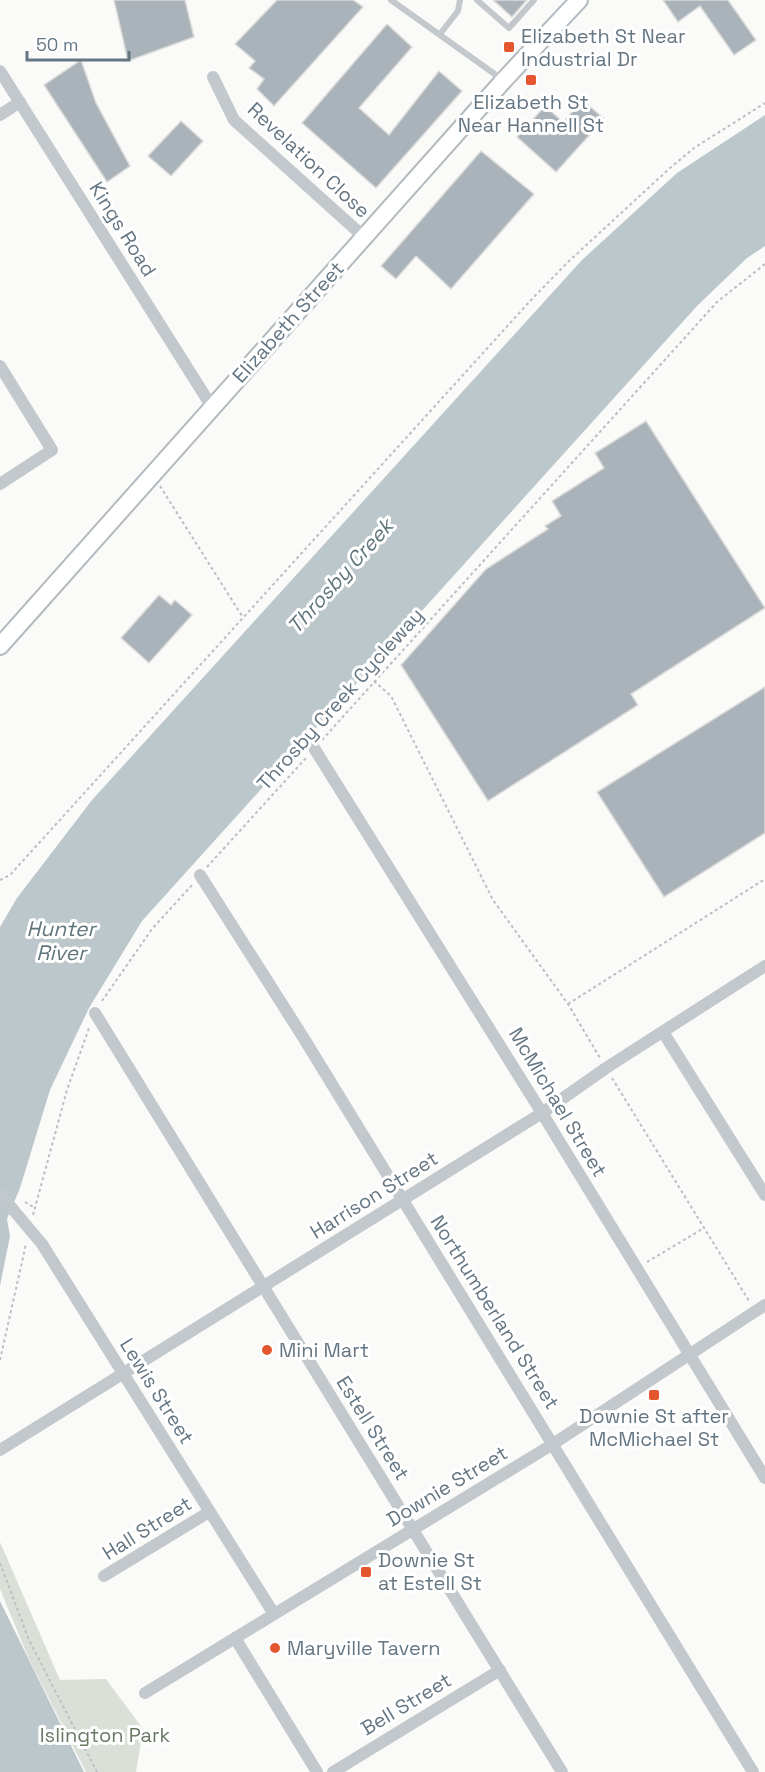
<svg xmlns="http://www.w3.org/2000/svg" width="765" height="1772" font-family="'Space Grotesk',sans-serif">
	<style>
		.green { fill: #dadfd7 }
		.water { fill: #bbc7cb }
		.building { fill: #aab3b9; stroke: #dcdcda; stroke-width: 1.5 }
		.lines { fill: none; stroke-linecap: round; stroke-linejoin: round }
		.secondary-casing { stroke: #b3babf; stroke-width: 20 }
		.path { stroke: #bbbfc2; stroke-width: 2; stroke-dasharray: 3 3; stroke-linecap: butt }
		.lane { stroke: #c3c8cc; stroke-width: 6 }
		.street { stroke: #c3c8cc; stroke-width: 12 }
		.secondary { stroke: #fff; stroke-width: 16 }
		.poi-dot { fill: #e4572e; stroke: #fff; stroke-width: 2 }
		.labels { text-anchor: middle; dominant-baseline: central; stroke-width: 6; stroke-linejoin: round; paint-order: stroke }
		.poi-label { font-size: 20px; fill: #657683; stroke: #fff; text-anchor: start }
		.street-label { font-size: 20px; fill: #657683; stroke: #fff }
		.park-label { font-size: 20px; fill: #687a64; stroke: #fff }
		.water-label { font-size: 21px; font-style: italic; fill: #60757c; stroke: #fff }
	</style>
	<rect width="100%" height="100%" fill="#fafaf8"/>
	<polygon class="green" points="0,1542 60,1680 106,1679 143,1729 136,1772 86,1772 28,1657 0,1589"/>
	<g class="water">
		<polygon points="765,115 765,246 747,258 697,306 142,921 89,1008 50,1090 20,1188 7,1219 10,1236 0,1286 0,927 17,898 92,800 582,260 677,173"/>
		<polygon points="0,1601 84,1772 0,1772"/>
	</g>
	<g class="building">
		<polygon points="114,0 185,0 194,37 128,61"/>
		<polygon points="277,0 353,0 363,7 274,106 257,89 264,79 249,68 255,61 235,44"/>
		<polygon points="493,0 527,0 512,17"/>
		<polygon points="663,0 728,0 756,40 734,55 700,6 678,22"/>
		<polygon points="387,24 412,47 359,108 389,135 439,71 462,91 376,188 302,123"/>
		<polygon points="81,60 96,103 130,166 107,182 44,85"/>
		<polygon points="583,100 604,119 556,172 517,137 545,106 563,122"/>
		<polygon points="181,121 203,141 171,176 148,156"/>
		<polygon points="481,151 534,194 451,289 416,256 396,279 381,266"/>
		<polygon points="646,421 765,608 631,694 638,705 488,801 401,665 486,569 548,529 545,526 561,516 552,501 604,468 595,453"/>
		<polygon points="159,595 171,605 175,600 192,615 149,663 121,638"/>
		<polygon points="765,687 765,833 664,897 597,792"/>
	</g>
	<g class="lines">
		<g class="secondary-casing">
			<polyline id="secondary" points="0,646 504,80 579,0"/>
		</g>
		<g class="path">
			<polyline points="160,486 242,616"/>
			<polyline points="374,681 391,696 493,900 568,1004 600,1058"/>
			<polyline points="322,740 717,302 765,264"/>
			<polyline points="207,867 306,758"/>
			<polyline points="0,880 10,875 531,300 569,261 670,168 694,148 765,103"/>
			<polyline points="102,1001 152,929 192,885"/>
			<polyline points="568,1004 765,879"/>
			<polyline points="612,1078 749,1301"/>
			<polyline points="25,1202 35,1208"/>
			<polyline points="33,1215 67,1090 89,1028"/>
			<polyline points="647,1262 704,1228"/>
			<polyline points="0,1360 26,1244"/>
			<polyline points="0,1563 29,1640 97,1772"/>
		</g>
		<g class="lane">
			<polyline points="391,0 503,80"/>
			<polyline points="477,0 509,28 534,0"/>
			<polyline points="440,34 458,11 460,0"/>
		</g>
		<g class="street">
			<polyline points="0,71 212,407"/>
			<polyline points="213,77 234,120 364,237"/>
			<polyline points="0,115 20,102"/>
			<polyline points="0,366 52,450 0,484"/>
			<polyline points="314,748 542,1113 765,1478"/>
			<polyline points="200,875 303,1037 753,1772"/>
			<polyline points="95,1013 562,1772"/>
			<polyline points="663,1032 765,1195"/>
			<polyline points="0,1194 42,1244 274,1614"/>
			<polyline points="0,1450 542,1113 606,1068 765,966"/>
			<polyline points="104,1576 209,1512"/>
			<polyline points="235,1638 317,1772"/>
			<polyline points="145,1693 553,1444 765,1305"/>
			<polyline points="333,1772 500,1670"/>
		</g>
		<use href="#secondary" class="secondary"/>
	</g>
	<g class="poi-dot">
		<rect x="503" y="41" width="12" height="12" rx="3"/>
		<rect x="525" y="74" width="12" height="12" rx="3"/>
		<circle cx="267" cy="1350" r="6"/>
		<rect x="648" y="1389" width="12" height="12" rx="3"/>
		<rect x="360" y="1566" width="12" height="12" rx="3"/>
		<circle cx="275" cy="1648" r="6"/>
	</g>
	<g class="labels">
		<g class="poi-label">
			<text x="521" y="36">Elizabeth St Near<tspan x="521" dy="23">Industrial Dr</tspan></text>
			<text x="531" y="102" text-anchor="middle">Elizabeth St<tspan x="531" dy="23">Near Hannell St</tspan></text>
			<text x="279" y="1350">Mini Mart</text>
			<text x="654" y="1416" text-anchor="middle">Downie St after<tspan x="654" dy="23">McMichael St</tspan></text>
			<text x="378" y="1560">Downie St<tspan x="378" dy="23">at Estell St</tspan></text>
			<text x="287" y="1648">Maryville Tavern</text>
		</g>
		<g class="street-label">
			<text transform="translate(309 160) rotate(43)">Revelation Close</text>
			<text transform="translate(123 229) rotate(58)">Kings Road</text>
			<text transform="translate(288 322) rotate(-48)">Elizabeth Street</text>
			<text transform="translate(340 699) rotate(-48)">Throsby Creek Cycleway</text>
			<text transform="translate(558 1102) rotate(59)">McMichael Street</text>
			<text transform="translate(374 1195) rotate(-32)">Harrison Street</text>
			<text transform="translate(495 1312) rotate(58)">Northumberland Street</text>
			<text transform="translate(157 1391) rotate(58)">Lewis Street</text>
			<text transform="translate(373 1428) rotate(58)">Estell Street</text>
			<text transform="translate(447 1486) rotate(-31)">Downie Street</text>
			<text transform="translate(147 1528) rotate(-32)">Hall Street</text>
			<text transform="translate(406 1704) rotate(-31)">Bell Street</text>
		</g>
		<g class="park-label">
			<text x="105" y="1735">Islington Park</text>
		</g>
		<g class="water-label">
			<text transform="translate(340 576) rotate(-48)">Throsby Creek</text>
			<text x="61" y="928">Hunter<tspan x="61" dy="24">River</tspan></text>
		</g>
	</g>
	<path d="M27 51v9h102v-9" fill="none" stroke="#657683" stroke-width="3"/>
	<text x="36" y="51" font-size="18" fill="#657683" stroke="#ffffff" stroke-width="4.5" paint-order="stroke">50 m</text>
</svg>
